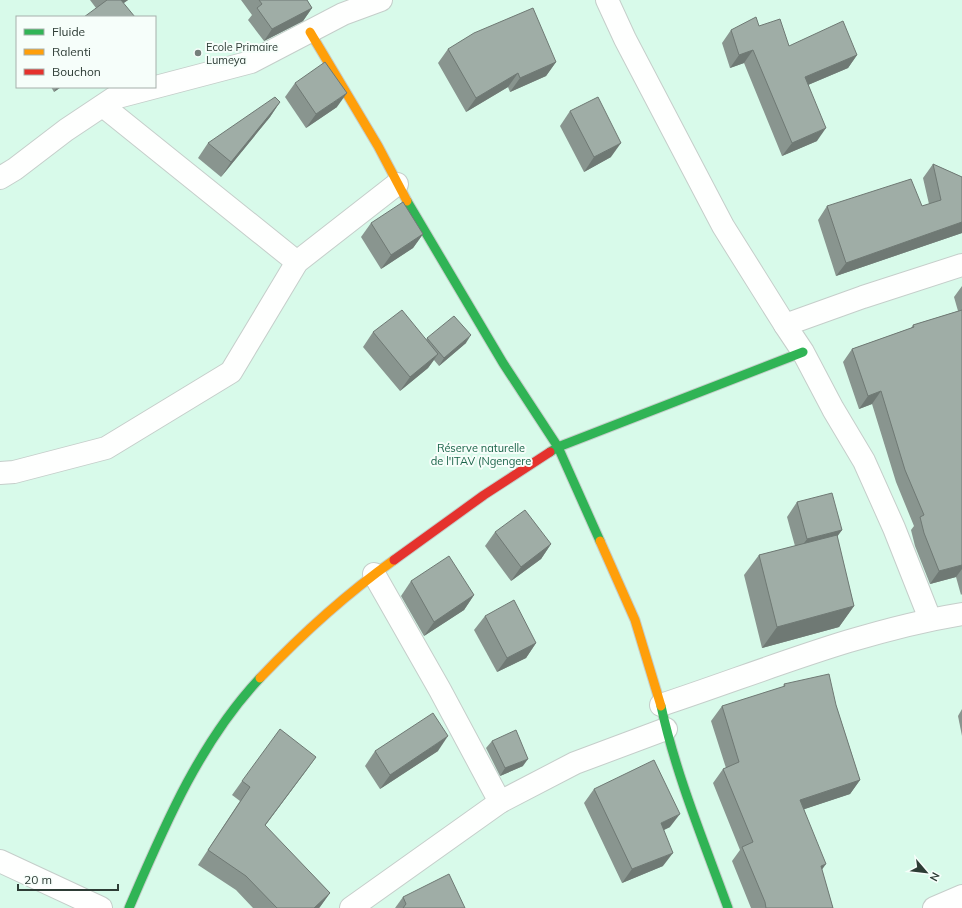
<svg xmlns="http://www.w3.org/2000/svg" width="962" height="908" font-family="Mulish,sans-serif">
	<style>
		.green { fill: #d8faea; fill-rule: evenodd }
		.lines { fill: none; stroke-linecap: round; stroke-linejoin: round }
		.street-casing { stroke: #c5ceca; stroke-width: 24 }
		.fast-casing { stroke: #c5ceca; stroke-width: 11 }
		.slow-casing { stroke: #c5ceca; stroke-width: 11 }
		.jam-casing { stroke: #c5ceca; stroke-width: 11 }
		.street { stroke: #fefffe; stroke-width: 22 }
		.fast { stroke: #30b455; stroke-width: 9 }
		.slow { stroke: #ff9f0a; stroke-width: 9 }
		.jam { stroke: #e5322d; stroke-width: 9 }
		.wall { fill: #89958f }
		.shaded-wall { fill: #6f7974 }
		.building { fill: #9fada6; stroke: #6f7974 }
		.poi-dot { fill: #747f7a; stroke: #f6fefa; stroke-width: 1.5 }
		.labels { text-anchor: middle; dominant-baseline: central; stroke-width: 4; stroke-linejoin: round; paint-order: stroke }
		.poi-label { font-size: 11px; fill: #2d3c35; stroke: #f6fefa; text-anchor: start }
		.park-label { font-size: 11px; fill: #1a6449; stroke: #f6fefa }
	</style>
	<rect width="100%" height="100%" fill="#f8fcfa"/>
	<path class="green" d="M0,0H962V908H0ZM17,17H155V87H17Z"/>
	<g class="lines">
		<g class="street-casing">
			<g id="street">
				<polyline points="607,0 625,39 723,226 785,325"/>
				<polyline points="103,106 297,262"/>
				<polyline points="0,178 15,169 66,130 114,98 251,62 343,14 381,0"/>
				<polyline points="0,473 14,472 106,448 231,372 297,262 397,184"/>
				<polyline points="374,574 440,690 500,802"/>
				<polyline points="930,619 894,528 864,461 833,409 803,352 785,325 863,297 962,265"/>
				<path d="M661,705C761,672 858,631 962,614"/>
				<polyline points="0,861 101,908"/>
				<polyline points="351,908 500,802 575,763 666,729"/>
				<polyline points="934,908 962,896"/>
			</g>
		</g>
		<g class="fast-casing">
			<g id="fast">
				<polyline points="407,201 503,363 558,447 600,541"/>
				<polyline points="550,452 558,447 803,352"/>
				<path d="M661,706C676,775 704,842 728,908"/>
				<path d="M129,908C164,827 199,743 260,678"/>
			</g>
		</g>
		<g class="slow-casing">
			<g id="slow">
				<polyline points="310,32 378,146 407,201"/>
				<polyline points="600,541 635,620 661,706"/>
				<path d="M260,678C301,635 346,594 394,560"/>
			</g>
		</g>
		<g class="jam-casing">
			<polyline id="jam" points="394,560 484,495 550,452"/>
		</g>
		<use href="#street" class="street"/>
		<use href="#fast" class="fast"/>
		<use href="#slow" class="slow"/>
		<use href="#jam" class="jam"/>
	</g>
	<g class="wall">
		<polygon points="90,0 128,0 124,3 96,8"/>
		<polygon points="241,0 307,0 312,8 303,21 264,41 248,20 252,15"/>
		<polygon points="759,26 789,46 857,55 848,68 808,85 817,141 782,156 744,63 730,68 722,43 731,30"/>
		<polygon points="448,49 556,62 546,76 510,92 508,87 466,112 438,63"/>
		<polygon points="295,83 337,107 306,128 285,97"/>
		<polygon points="51,87 61,87 54,92"/>
		<polygon points="280,102 270,117 221,177 198,158 208,143"/>
		<polygon points="570,111 611,157 584,172 560,126"/>
		<polygon points="933,164 962,177 962,233 836,276 818,220 827,206 922,206 929,204 923,178"/>
		<polygon points="371,223 423,234 413,248 381,269 361,237"/>
		<polygon points="962,286 962,594 961,595 956,577 930,584 915,546 911,530 914,526 896,482 872,404 859,409 843,362 852,349 911,328 913,325 958,311 954,297"/>
		<polygon points="373,332 426,340 427,338 466,343 439,366 434,360 428,368 400,391 363,347"/>
		<polygon points="797,502 842,530 837,537 854,606 839,627 762,648 744,575 759,555 795,546 787,517"/>
		<polygon points="495,532 551,544 541,559 511,581 485,546"/>
		<polygon points="411,581 474,595 464,610 424,636 401,596"/>
		<polygon points="485,616 536,643 526,658 497,672 474,630"/>
		<polygon points="784,684 836,705 860,780 850,794 804,809 833,908 751,908 732,861 740,850 713,783 723,769 726,768 711,721 722,706 783,687"/>
		<polygon points="962,709 962,736 958,716"/>
		<polygon points="492,741 523,766 500,776 486,748"/>
		<polygon points="375,751 438,751 380,789 365,766"/>
		<polygon points="316,757 265,826 330,893 319,908 253,908 236,890 198,865 240,801 232,795 242,781"/>
		<polygon points="594,789 670,827 664,830 663,866 622,883 584,803"/>
		<polygon points="403,897 465,908 395,908"/>
	</g>
	<g class="shaded-wall">
		<polygon points="119,0 128,0 111,11"/>
		<polygon points="312,8 303,21 264,41 272,29"/>
		<polygon points="753,50 744,63 730,68 739,55"/>
		<polygon points="857,55 848,68 796,90 805,77"/>
		<polygon points="556,62 546,76 510,92 520,78"/>
		<polygon points="518,73 508,87 466,112 476,98"/>
		<polygon points="57,87 61,87 54,92"/>
		<polygon points="347,93 337,107 306,128 316,114"/>
		<polygon points="280,102 270,117 221,177 231,162"/>
		<polygon points="826,128 817,141 782,156 792,143"/>
		<polygon points="621,143 611,157 584,172 594,157"/>
		<polygon points="962,222 962,233 836,276 846,263"/>
		<polygon points="423,234 413,248 381,269 391,255"/>
		<polygon points="471,335 466,343 439,366 444,358"/>
		<polygon points="438,354 428,368 400,391 410,377"/>
		<polygon points="881,391 872,404 859,409 868,396"/>
		<polygon points="842,530 831,544 797,553 807,539"/>
		<polygon points="551,544 541,559 511,581 521,567"/>
		<polygon points="962,565 962,569 956,577 930,584 939,571"/>
		<polygon points="474,595 464,610 424,636 434,622"/>
		<polygon points="854,606 839,627 762,648 777,627"/>
		<polygon points="536,643 526,658 497,672 507,658"/>
		<polygon points="448,736 438,751 380,789 390,775"/>
		<polygon points="316,757 306,771 254,840 265,825"/>
		<polygon points="528,759 523,766 500,776 505,768"/>
		<polygon points="860,780 850,794 790,814 800,800"/>
		<polygon points="680,814 670,827 651,836 661,823"/>
		<polygon points="673,853 663,866 622,883 632,869"/>
		<polygon points="826,864 816,878 821,866"/>
		<polygon points="330,893 320,907 319,908 314,908"/>
	</g>
	<g class="building">
		<polygon points="107,0 121,0 135,17 84,17"/>
		<polygon points="259,0 307,0 312,8 272,29 257,8 262,4"/>
		<polygon points="533,8 556,62 520,78 518,73 476,98 448,49 474,33"/>
		<polygon points="756,17 759,26 780,19 789,46 843,21 857,55 805,77 826,128 792,143 753,50 739,55 731,30"/>
		<polygon points="325,62 347,93 316,114 295,83"/>
		<polygon points="275,97 280,102 231,162 208,143"/>
		<polygon points="598,97 621,143 594,157 570,111"/>
		<polygon points="933,164 962,177 962,222 846,263 827,206 911,179 922,206 941,200"/>
		<polygon points="403,202 423,234 391,255 371,223"/>
		<polygon points="402,310 438,354 410,377 373,332"/>
		<polygon points="962,310 962,565 939,571 924,533 920,517 924,515 905,470 881,391 868,396 852,349 914,327 913,325"/>
		<polygon points="454,316 471,335 444,358 427,338"/>
		<polygon points="832,493 842,530 807,539 797,502"/>
		<polygon points="525,510 551,544 521,567 495,532"/>
		<polygon points="837,535 854,606 777,627 759,555"/>
		<polygon points="449,556 474,595 434,622 411,581"/>
		<polygon points="514,600 536,643 507,658 485,616"/>
		<polygon points="829,674 836,705 860,780 800,800 826,864 821,866 833,908 766,908 765,902 742,847 753,842 723,769 739,762 722,706 785,686 784,684"/>
		<polygon points="433,713 448,736 390,775 375,751"/>
		<polygon points="280,729 316,757 265,825 330,893 314,908 277,908 246,876 208,850 250,787 242,781"/>
		<polygon points="516,730 528,759 505,768 492,741"/>
		<polygon points="654,760 680,814 661,823 673,853 632,869 594,789"/>
		<polygon points="449,874 465,908 403,908 406,904 403,897"/>
	</g>
	<circle class="poi-dot" cx="198" cy="53" r="4"/>
	<g class="labels">
		<g class="poi-label">
			<text x="206" y="47">Ecole Primaire<tspan x="206" dy="13">Lumeya</tspan></text>
		</g>
		<g class="park-label">
			<text x="481" y="448">Réserve naturelle<tspan x="481" dy="13">de l'ITAV (Ngengere</tspan></text>
		</g>
	</g>
	<rect x="16" y="16" width="140" height="72" fill="#f6fefa" stroke="#a6b0ab"/>
	<rect x="24" y="29" width="20" height="6" fill="#30b455" stroke="#a6b0ab"/>
	<text x="52" y="36" font-size="12" fill="#2d3c35">Fluide</text>
	<rect x="24" y="49" width="20" height="6" fill="#ff9f0a" stroke="#a6b0ab"/>
	<text x="52" y="56" font-size="12" fill="#2d3c35">Ralenti</text>
	<rect x="24" y="69" width="20" height="6" fill="#e5322d" stroke="#a6b0ab"/>
	<text x="52" y="76" font-size="12" fill="#2d3c35">Bouchon</text>
	<g transform="translate(926 872) rotate(118)" stroke="#f6fefa" stroke-width="3" paint-order="stroke">
	<path d="M0-3L7 15L0 10L-7 15Z" fill="#2d3c35"/>
	<text y="-6" font-size="11" font-weight="bold" text-anchor="middle" fill="#2d3c35">N</text>
	</g>
	<path d="M18 884v6h100v-6" fill="none" stroke="#2d3c35" stroke-width="2"/>
	<text x="24" y="884" font-size="12" fill="#2d3c35" stroke="#f6fefa" stroke-width="3" paint-order="stroke">20 m</text>
</svg>
